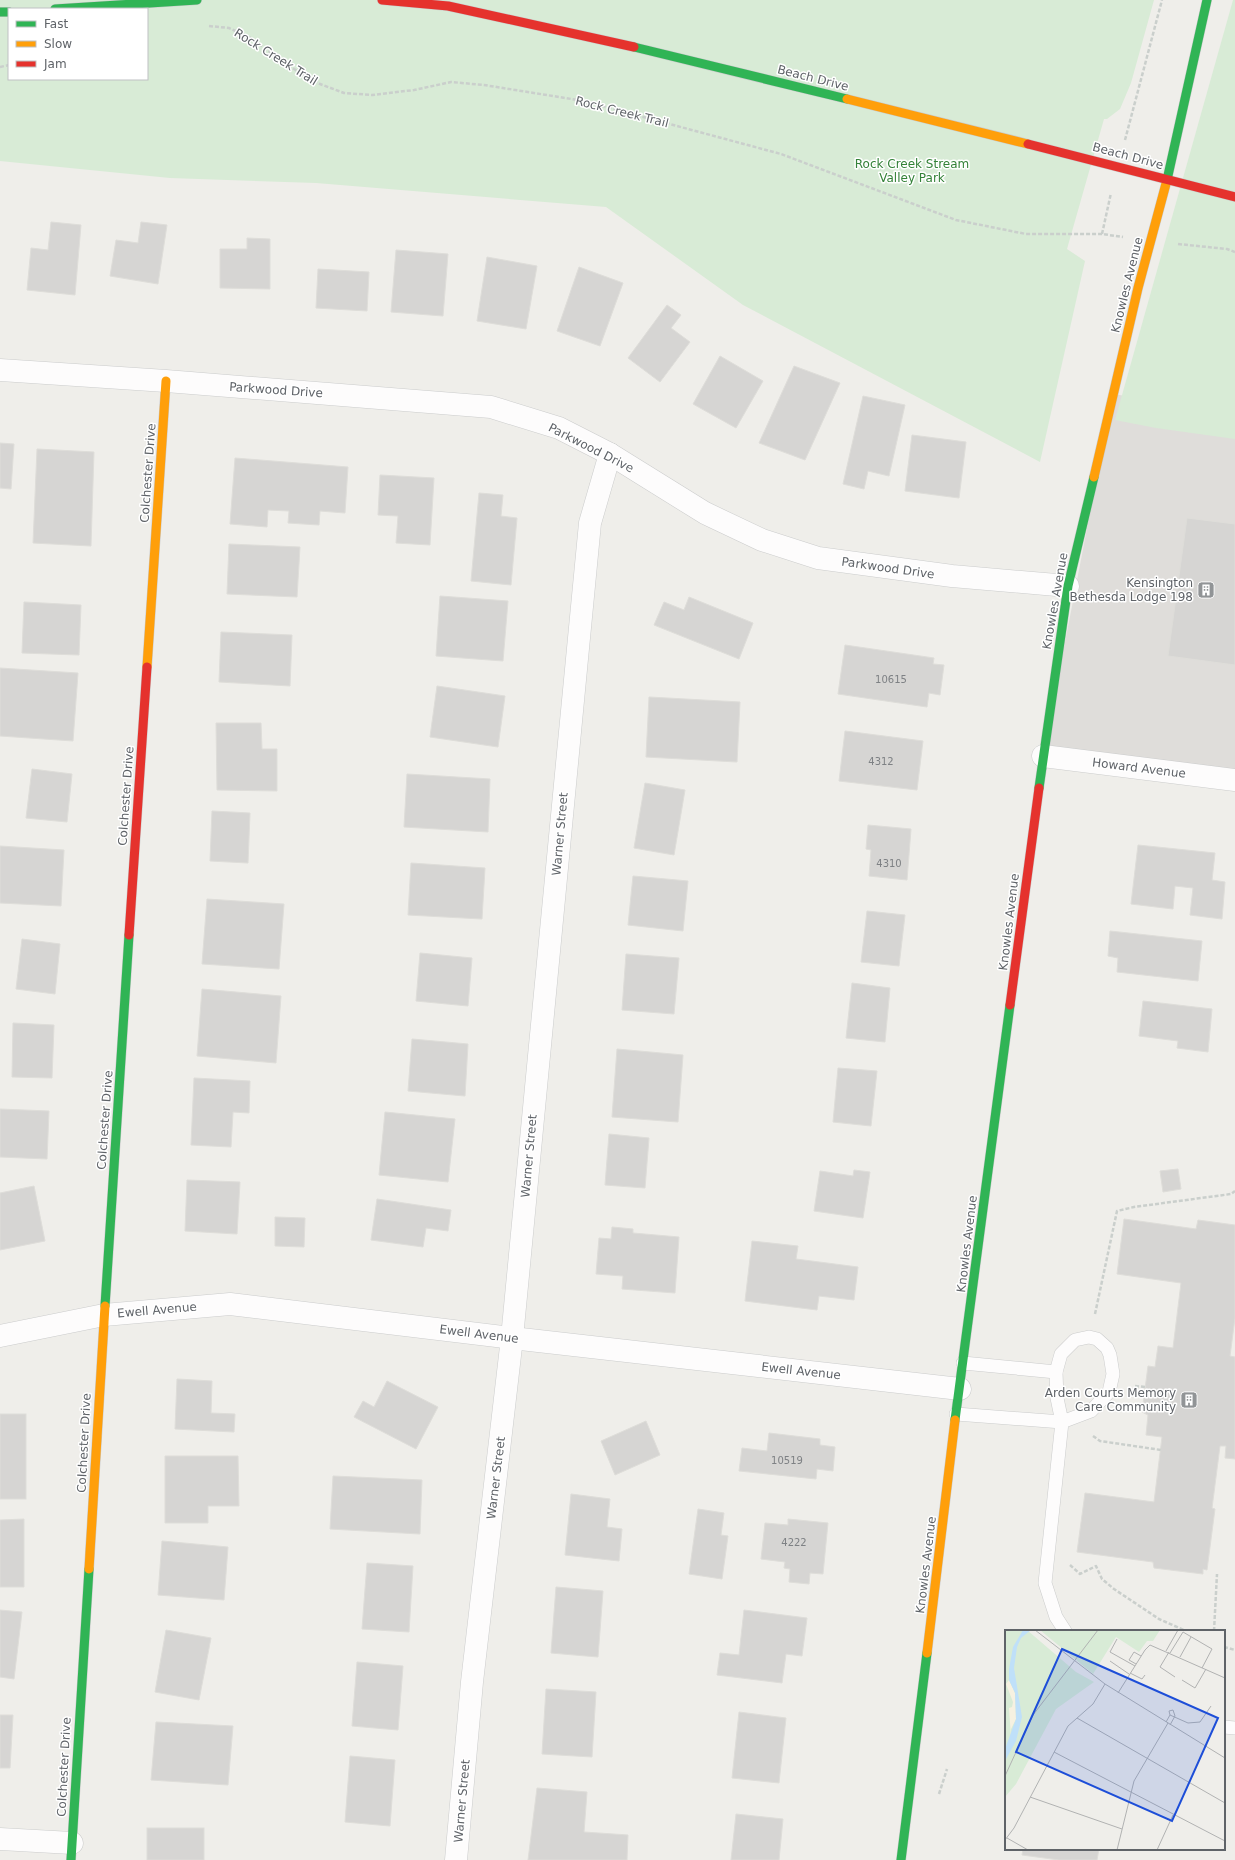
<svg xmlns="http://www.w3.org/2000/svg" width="1235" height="1860" font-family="'DejaVu Sans',sans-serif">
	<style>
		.industrial { fill: #dfddda }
		.green { fill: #d8ebd6; fill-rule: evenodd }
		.building { fill: #d6d5d3; stroke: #deddd9 }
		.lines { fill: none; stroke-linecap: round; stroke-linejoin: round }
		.lane-casing { stroke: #cbcccc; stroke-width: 14 }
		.street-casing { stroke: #cbcccc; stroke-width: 23 }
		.fast-casing { stroke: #cacacb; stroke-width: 10 }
		.slow-casing { stroke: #cacacb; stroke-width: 10 }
		.jam-casing { stroke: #cacacb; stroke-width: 10 }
		.path { stroke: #cacfcc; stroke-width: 2.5; stroke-dasharray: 4 2; stroke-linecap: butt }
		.lane { stroke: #fdfcfc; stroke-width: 13 }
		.street { stroke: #fdfcfc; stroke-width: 22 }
		.fast { stroke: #30b455; stroke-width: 9 }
		.slow { stroke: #ff9f0a; stroke-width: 9 }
		.jam { stroke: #e5322d; stroke-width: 9 }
		.labels { text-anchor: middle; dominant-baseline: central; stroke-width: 3; stroke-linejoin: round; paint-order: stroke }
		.number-label { font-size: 10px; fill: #7e8184 }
		.street-label { font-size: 12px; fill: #5f6368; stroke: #fff }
		.park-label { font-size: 12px; fill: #348238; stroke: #fff }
		.poi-label { font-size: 12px; fill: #5f6368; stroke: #fff; text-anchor: end }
		.inset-road { fill: none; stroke: #b1b2b2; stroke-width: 1 }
		.view { fill: #1d4ed8; fill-opacity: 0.15; stroke: #1d4ed8; stroke-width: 2 }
		.inset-edge { fill: none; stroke: #5f6368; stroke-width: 2 }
	</style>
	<rect width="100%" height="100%" fill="#efeeea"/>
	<polygon class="industrial" points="1113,394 1235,413 1235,780 1043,756"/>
	<g class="green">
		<path d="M0,0H1154L1131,83L1120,109L1107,119H1104L1067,249L1085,261L1040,462L743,305L606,207L316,183L170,178L0,161ZM9,9H147V79H9Z"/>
		<polygon points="1233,0 1235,0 1235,439 1156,428 1115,420"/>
	</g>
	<g class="building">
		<polygon points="51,222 81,225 75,295 27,290 31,248 48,250"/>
		<polygon points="141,222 167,225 158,284 110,276 116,240 138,243"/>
		<polygon points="247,238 270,239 270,289 220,288 220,249 247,249"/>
		<polygon points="396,250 448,254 443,316 391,312"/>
		<polygon points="487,257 537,266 526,329 477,321"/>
		<polygon points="579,267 623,283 600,346 557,331"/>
		<polygon points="318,269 369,272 367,311 316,308"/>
		<polygon points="667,305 681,315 671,328 690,342 660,382 628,358"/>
		<polygon points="720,356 763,381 736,428 693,404"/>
		<polygon points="794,366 840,383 805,460 759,443"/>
		<polygon points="863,396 905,405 889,476 868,471 864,489 843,484"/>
		<polygon points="912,435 966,442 959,498 905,491"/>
		<polygon points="0,443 14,444 11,489 0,488"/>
		<polygon points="37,449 94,452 91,546 33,543"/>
		<polygon points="235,458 348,467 345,513 320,511 319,525 288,523 289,511 268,510 267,527 230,524"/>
		<polygon points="380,475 434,478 430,545 396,543 398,516 378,515"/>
		<polygon points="479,493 503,495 501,516 517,518 511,585 471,581"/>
		<polygon points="1187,518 1235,524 1235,665 1168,656"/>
		<polygon points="229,544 300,547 297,597 227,594"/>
		<polygon points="440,596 508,601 503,661 436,656"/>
		<polygon points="689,597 753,623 739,659 654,625 664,602 684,610"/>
		<polygon points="24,602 81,605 79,655 22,653"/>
		<polygon points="221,632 292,635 290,686 219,682"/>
		<polygon points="845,645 934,658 933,664 944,665 940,695 929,693 927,707 838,694"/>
		<polygon points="0,668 78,673 73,741 0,736"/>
		<polygon points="437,686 505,696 498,747 430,737"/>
		<polygon points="649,697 740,702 737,762 646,757"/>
		<polygon points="216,723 261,723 262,749 277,749 277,791 217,790"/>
		<polygon points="845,731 923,741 917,790 839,781"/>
		<polygon points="32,769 72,774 67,822 26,818"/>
		<polygon points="407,774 490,779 488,832 404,827"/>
		<polygon points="645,783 685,790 674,855 634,848"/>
		<polygon points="212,811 250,813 248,863 210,861"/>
		<polygon points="868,825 911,829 907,880 869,876 871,850 866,849"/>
		<polygon points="1138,845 1215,853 1212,880 1225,882 1222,919 1190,915 1193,888 1175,886 1173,909 1131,904"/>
		<polygon points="0,846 64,850 61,906 0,903"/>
		<polygon points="411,863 485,868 482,919 408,915"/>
		<polygon points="633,876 688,881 683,931 628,925"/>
		<polygon points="207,899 284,904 279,969 202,964"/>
		<polygon points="867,911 905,915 899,966 861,962"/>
		<polygon points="1110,931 1202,941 1198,981 1117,972 1118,958 1108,956"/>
		<polygon points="22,939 60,944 55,994 16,989"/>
		<polygon points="420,953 472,958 468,1006 416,1001"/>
		<polygon points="626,954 679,958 674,1014 622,1010"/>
		<polygon points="852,983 890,988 885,1042 846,1038"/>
		<polygon points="202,989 281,996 276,1063 197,1056"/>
		<polygon points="1143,1001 1212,1009 1208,1052 1177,1048 1178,1041 1139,1036"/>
		<polygon points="13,1023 54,1025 52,1078 12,1077"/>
		<polygon points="412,1039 468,1044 465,1096 408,1091"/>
		<polygon points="617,1049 683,1055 678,1122 612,1117"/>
		<polygon points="838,1068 877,1071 871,1126 833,1122"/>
		<polygon points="194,1078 250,1081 249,1113 233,1112 231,1147 191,1145"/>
		<polygon points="0,1109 49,1111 47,1159 0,1157"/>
		<polygon points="385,1112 455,1119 448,1182 379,1175"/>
		<polygon points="609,1134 649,1138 645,1188 605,1185"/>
		<polygon points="1178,1169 1181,1189 1163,1192 1160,1171"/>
		<polygon points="854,1170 870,1172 863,1218 814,1211 820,1171 853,1176"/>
		<polygon points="187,1180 240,1182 237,1234 185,1231"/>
		<polygon points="34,1186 45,1241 0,1250 0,1193"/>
		<polygon points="377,1199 451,1210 448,1231 426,1228 423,1247 371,1240"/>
		<polygon points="275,1217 305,1218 304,1247 275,1246"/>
		<polygon points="1124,1219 1196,1229 1198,1220 1235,1225 1235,1318 1230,1356 1235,1357 1235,1459 1225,1458 1226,1446 1220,1446 1212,1508 1215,1509 1207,1570 1203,1569 1203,1574 1154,1568 1153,1562 1077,1552 1085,1493 1154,1502 1162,1437 1146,1435 1148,1415 1142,1412 1148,1366 1155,1367 1158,1346 1173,1348 1181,1283 1117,1274"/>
		<polygon points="612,1227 633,1229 633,1233 679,1237 675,1293 622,1289 623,1276 596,1274 599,1238 611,1239"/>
		<polygon points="752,1241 798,1246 796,1259 858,1267 854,1300 819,1296 817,1310 745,1301"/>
		<polygon points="177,1379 212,1381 211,1413 235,1414 234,1432 175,1429"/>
		<polygon points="387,1381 438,1407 416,1449 354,1417 363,1401 374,1407"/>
		<rect x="0" y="1414" width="26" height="85"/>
		<polygon points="646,1421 660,1455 615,1475 601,1441"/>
		<polygon points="769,1433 820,1439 820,1445 835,1447 833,1471 817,1469 816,1479 739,1471 742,1448 767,1451"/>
		<polygon points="165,1456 238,1456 239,1506 208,1506 208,1523 165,1523"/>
		<polygon points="333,1476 422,1480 420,1534 330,1529"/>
		<polygon points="571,1494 610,1499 607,1527 622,1529 619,1561 565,1555"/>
		<polygon points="698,1509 724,1513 721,1535 728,1536 722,1579 689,1574"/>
		<polygon points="24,1519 24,1587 0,1587 0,1520"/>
		<polygon points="788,1519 828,1523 823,1574 810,1573 809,1584 789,1582 790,1569 784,1568 785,1562 761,1559 765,1523 788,1525"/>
		<polygon points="162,1541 228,1547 224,1600 158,1595"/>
		<polygon points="367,1563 413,1566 409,1632 362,1629"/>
		<polygon points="556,1587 603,1591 598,1657 551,1653"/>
		<polygon points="0,1610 22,1612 14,1679 0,1677"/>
		<polygon points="744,1610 807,1618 802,1656 786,1654 782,1683 717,1675 720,1653 739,1655"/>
		<polygon points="166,1630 211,1638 199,1700 155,1692"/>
		<polygon points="357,1662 403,1666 398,1730 352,1726"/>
		<polygon points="546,1689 596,1692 592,1757 542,1754"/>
		<polygon points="739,1712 786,1718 779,1783 732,1778"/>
		<polygon points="0,1715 13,1715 10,1768 0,1768"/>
		<polygon points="156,1722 233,1726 228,1785 151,1780"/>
		<polygon points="350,1756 395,1760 390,1826 345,1822"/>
		<polygon points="537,1788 587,1792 584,1832 628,1835 627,1860 528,1860"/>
		<polygon points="736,1814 783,1819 779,1860 731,1860"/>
		<rect x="147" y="1828" width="57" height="32"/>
		<polygon points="1023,1849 1099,1849 1097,1860 1059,1860 1022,1855"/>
	</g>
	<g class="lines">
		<g class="lane-casing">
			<g id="lane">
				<polyline points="963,1363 1056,1372"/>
				<polyline points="956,1414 1062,1422 1091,1411 1109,1392 1113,1374 1110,1355 1107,1348 1097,1339 1089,1337 1075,1340 1061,1354 1056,1372 1057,1398 1062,1422 1045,1583 1056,1617 1065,1631"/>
				<polyline points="1224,1727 1235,1728"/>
			</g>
		</g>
		<g class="street-casing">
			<g id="street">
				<polyline points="0,370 166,381 491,407 559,428 610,454 705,513 762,540 818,558 952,576 1068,586"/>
				<polyline points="1043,756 1235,780"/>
				<polyline points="0,1336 104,1315 230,1304 512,1338 960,1389"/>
				<polyline points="0,1839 72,1843"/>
				<polyline points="456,1860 472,1682 512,1338 590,523 610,454"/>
			</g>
		</g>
		<g class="fast-casing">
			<g id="fast">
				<polyline points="55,9 197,0"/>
				<polyline points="0,12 9,12"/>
				<polyline points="634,47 847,99"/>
				<polyline points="1167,180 1207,0"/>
				<polyline points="1039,788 1068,586 1094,477"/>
				<polyline points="105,1306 129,935"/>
				<polyline points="955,1420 1010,1005"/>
				<polyline points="71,1860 89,1569"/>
				<polyline points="901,1860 927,1653"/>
			</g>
		</g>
		<g class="slow-casing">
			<g id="slow">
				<polyline points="847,99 1028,144"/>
				<polyline points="1094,477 1138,288 1167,180"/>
				<polyline points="147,667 166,381"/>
				<polyline points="89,1569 105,1306"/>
				<polyline points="927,1653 955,1420"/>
			</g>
		</g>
		<g class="jam-casing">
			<g id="jam">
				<polyline points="382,0 448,6 634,47"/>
				<polyline points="1028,144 1235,197"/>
				<polyline points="129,935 147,667"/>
				<polyline points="1010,1005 1039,788"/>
			</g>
		</g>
		<g class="path">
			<polyline points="209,26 229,28 249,37 294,69 320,84 344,93 372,95 414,90 451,82 484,85 584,101 781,154 956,220 1026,234 1102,234 1123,237"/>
			<polyline points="0,67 9,65"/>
			<polyline points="1125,140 1162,0"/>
			<polyline points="1102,234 1111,193"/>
			<polyline points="1178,244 1227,249 1235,252"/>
			<polyline points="1095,1314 1117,1211 1134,1207 1231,1194 1235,1191"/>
			<polyline points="1135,1386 1145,1387"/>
			<polyline points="1093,1436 1100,1441 1161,1450"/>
			<polyline points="1070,1565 1080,1574 1096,1566 1102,1579 1114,1589 1159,1619 1186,1631"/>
			<polyline points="1214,1631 1217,1574"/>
			<polyline points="1224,1647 1235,1650"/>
			<polyline points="939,1794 947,1769"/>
		</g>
		<use href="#lane" class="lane"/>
		<use href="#street" class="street"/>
		<use href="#fast" class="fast"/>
		<use href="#slow" class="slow"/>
		<use href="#jam" class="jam"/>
	</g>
	<defs>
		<g id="building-square" transform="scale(0.9)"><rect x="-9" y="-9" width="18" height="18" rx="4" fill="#919496" stroke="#fff"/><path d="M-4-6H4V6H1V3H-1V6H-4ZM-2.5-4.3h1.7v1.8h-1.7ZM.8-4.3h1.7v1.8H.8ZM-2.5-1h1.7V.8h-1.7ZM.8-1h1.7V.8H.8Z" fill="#fff"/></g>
	</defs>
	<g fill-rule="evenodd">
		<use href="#building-square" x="1206" y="590"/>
		<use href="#building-square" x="1189" y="1400"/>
	</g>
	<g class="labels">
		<g class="number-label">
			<text x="891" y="679">10615</text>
			<text x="881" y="761">4312</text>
			<text x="889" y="863">4310</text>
			<text x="787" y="1460">10519</text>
			<text x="794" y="1542">4222</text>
		</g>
		<g class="street-label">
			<text transform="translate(276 57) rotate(32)">Rock Creek Trail</text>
			<text transform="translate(813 78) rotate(14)">Beach Drive</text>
			<text transform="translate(622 112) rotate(14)">Rock Creek Trail</text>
			<text transform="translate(1128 156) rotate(15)">Beach Drive</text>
			<text transform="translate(1127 285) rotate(-76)">Knowles Avenue</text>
			<text transform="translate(276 390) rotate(4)">Parkwood Drive</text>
			<text transform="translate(591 448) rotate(27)">Parkwood Drive</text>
			<text transform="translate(148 473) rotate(-86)">Colchester Drive</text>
			<text transform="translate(888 568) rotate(8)">Parkwood Drive</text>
			<text transform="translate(1055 601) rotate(-80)">Knowles Avenue</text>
			<text transform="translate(1139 768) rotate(7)">Howard Avenue</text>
			<text transform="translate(126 796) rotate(-86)">Colchester Drive</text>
			<text transform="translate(560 834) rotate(-85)">Warner Street</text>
			<text transform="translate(1009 922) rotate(-83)">Knowles Avenue</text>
			<text transform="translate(105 1120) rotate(-86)">Colchester Drive</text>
			<text transform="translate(529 1156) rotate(-85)">Warner Street</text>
			<text transform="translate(967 1244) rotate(-83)">Knowles Avenue</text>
			<text transform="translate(157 1310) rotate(-5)">Ewell Avenue</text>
			<text transform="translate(479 1334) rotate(7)">Ewell Avenue</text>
			<text transform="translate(801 1371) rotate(6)">Ewell Avenue</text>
			<text transform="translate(84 1443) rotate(-87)">Colchester Drive</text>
			<text transform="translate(496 1478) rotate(-83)">Warner Street</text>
			<text transform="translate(926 1565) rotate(-83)">Knowles Avenue</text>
			<text transform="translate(64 1767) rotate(-87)">Colchester Drive</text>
			<text transform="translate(462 1801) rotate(-85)">Warner Street</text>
		</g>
		<g class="park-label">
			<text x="912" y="164">Rock Creek Stream<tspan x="912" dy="14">Valley Park</tspan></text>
		</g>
		<g class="poi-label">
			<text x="1193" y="583">Kensington<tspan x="1193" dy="14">Bethesda Lodge 198</tspan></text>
			<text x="1176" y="1393">Arden Courts Memory<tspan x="1176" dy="14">Care Community</tspan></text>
		</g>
	</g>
	<g transform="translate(1005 1630)">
		<rect width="220" height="220" fill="#efeeea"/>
		<path d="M0,0H22L71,42L89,52L51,79L11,154L0,167ZM35,0H155L148,11H142L134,22L111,7L88,44Z" fill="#d8ebd6"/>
		<path d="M4,50L10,63L11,89L6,99V107L4,78L7,77L8,72L1,54Z" fill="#f6f1e1"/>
		<path d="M18,0H26L16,8L12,17L9,38L17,87L11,111L0,131V119L11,89L10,63L4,50V39L8,17Z" fill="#bfe0f9"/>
		<path class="inset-road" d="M30,0L100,54L220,128M112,9L105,22L130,36M161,21L173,0M164,22L155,37L170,47M165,23L178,2L207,19L197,38M175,27L186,7M105,31L124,44M131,34L124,30L129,22L136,26M125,43L137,49L140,45M177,50L190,58L201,39M113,63L140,20L145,15L220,48M165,85L183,93L195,92L206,76M72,88L220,173M161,92L165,85L164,81L168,80L170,86L165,95M49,122L220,211M0,146L28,85L93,0M25,167L117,199M2,208L23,220M0,210L9,198L63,96L88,74L100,54M112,220L129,151L163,93M152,220L168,185"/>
		<path class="view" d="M57,19L213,88L167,191L11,122Z"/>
		<rect width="220" height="220" class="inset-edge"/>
	</g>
	<rect x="8" y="8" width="140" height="72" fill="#ffffff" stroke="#bfc1c3"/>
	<rect x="16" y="21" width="20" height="6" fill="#30b455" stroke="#bfc1c3"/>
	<text x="44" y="28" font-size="12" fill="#5f6368">Fast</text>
	<rect x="16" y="41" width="20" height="6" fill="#ff9f0a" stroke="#bfc1c3"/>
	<text x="44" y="48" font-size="12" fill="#5f6368">Slow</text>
	<rect x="16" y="61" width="20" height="6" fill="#e5322d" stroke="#bfc1c3"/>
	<text x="44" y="68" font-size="12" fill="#5f6368">Jam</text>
</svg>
